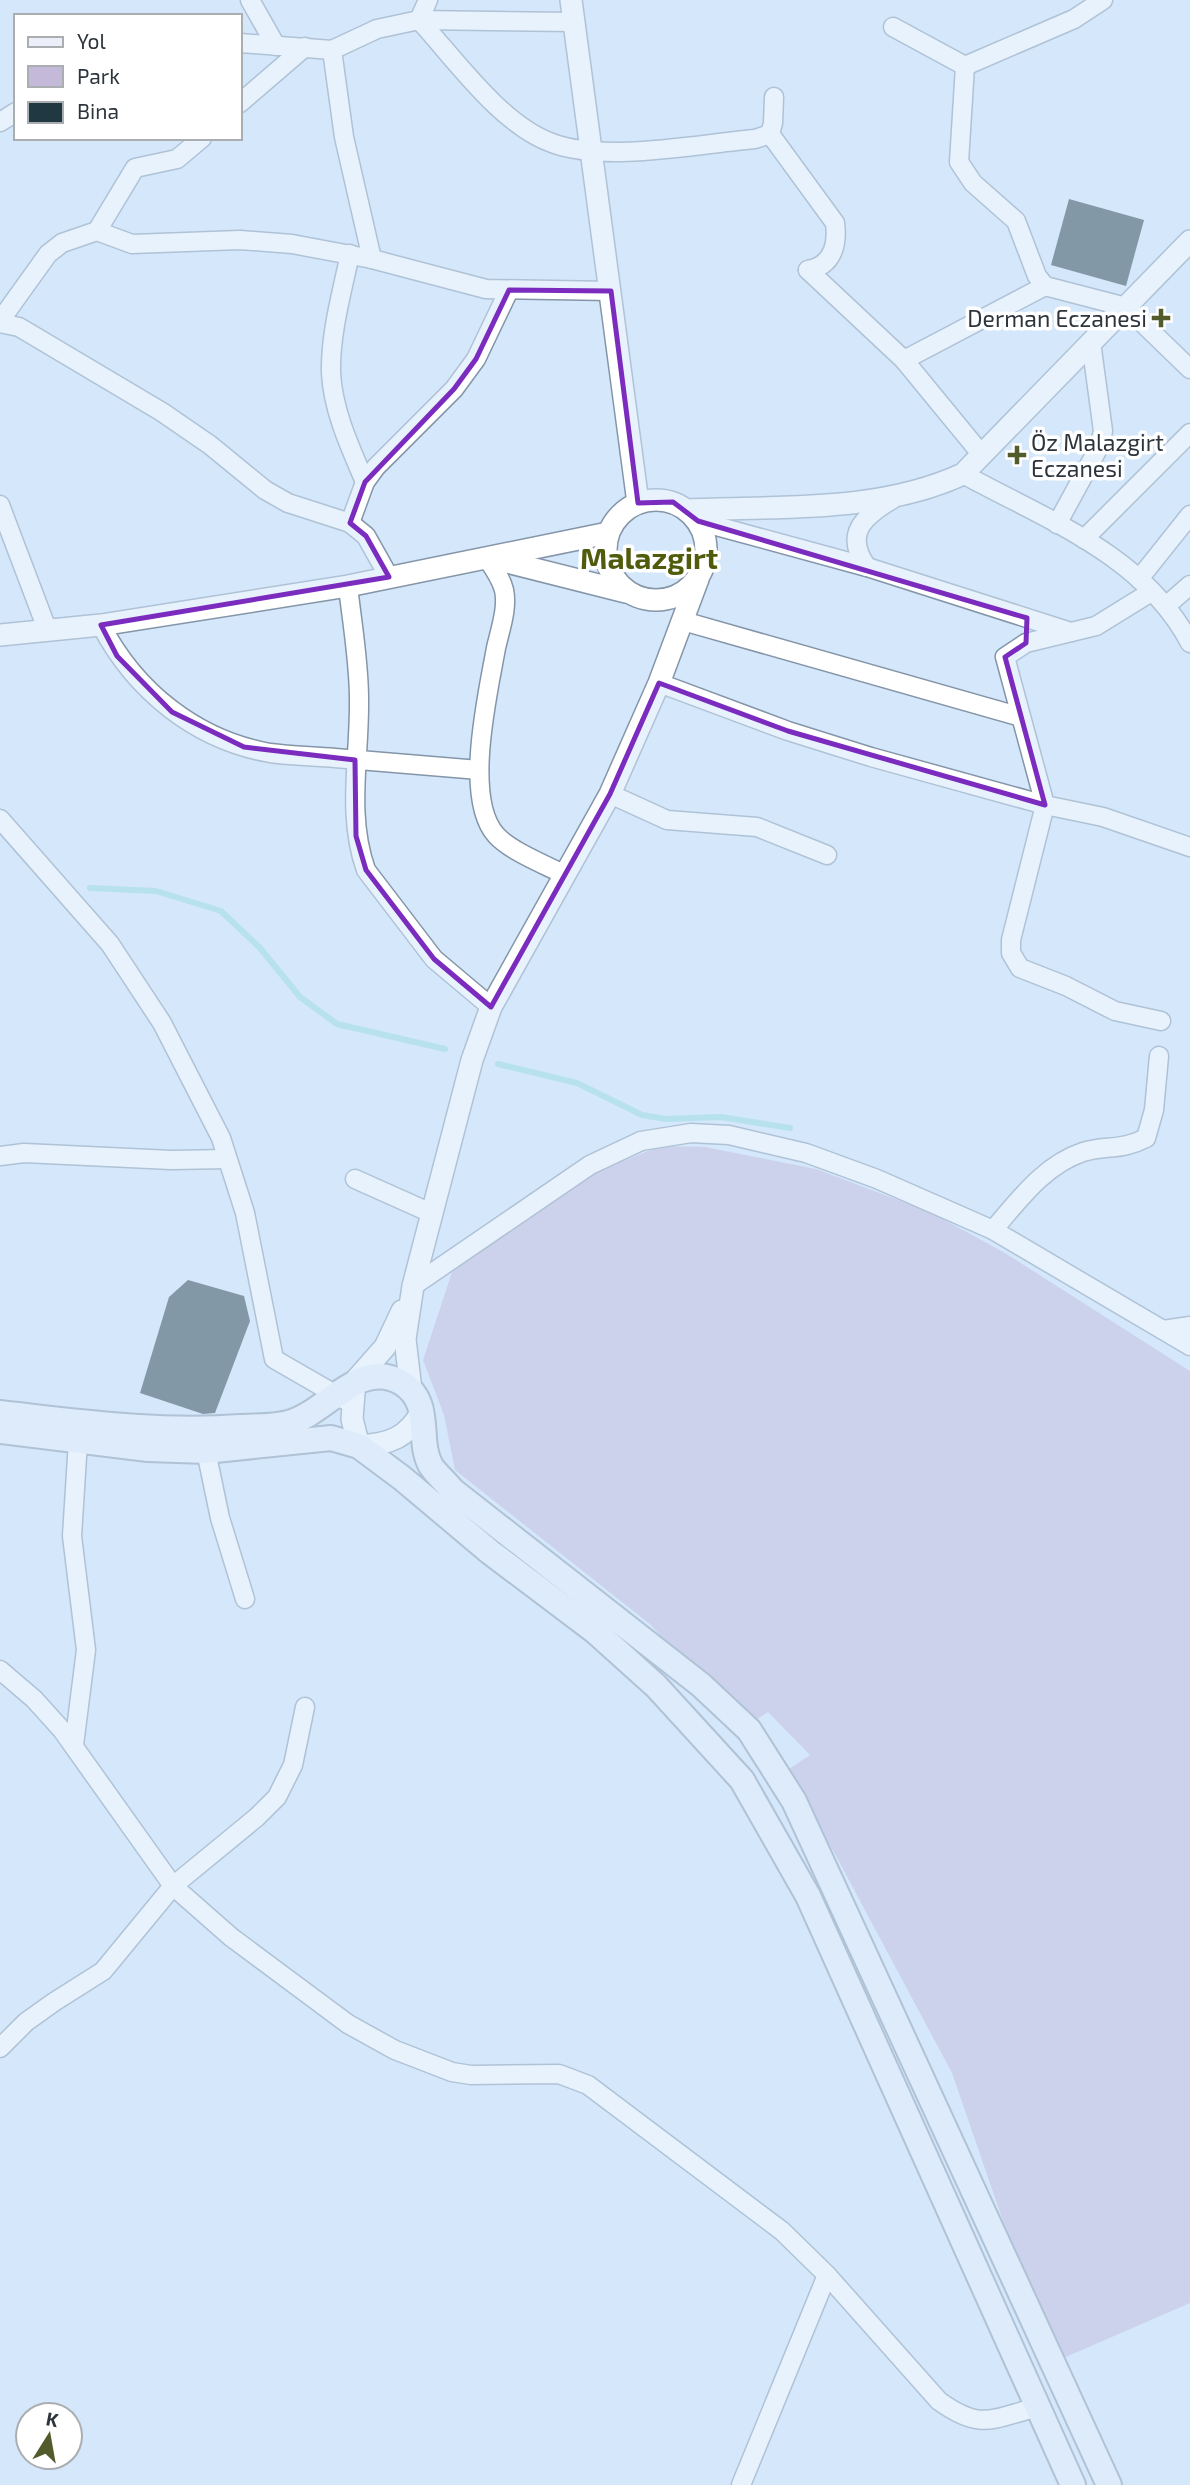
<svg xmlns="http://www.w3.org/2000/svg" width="1190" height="2485" font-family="'Exo 2',sans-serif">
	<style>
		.green { fill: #c4b9d8 }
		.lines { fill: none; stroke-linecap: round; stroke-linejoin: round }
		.stream { stroke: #93dadb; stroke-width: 6 }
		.building { fill: #203841 }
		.minor-casing { stroke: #8495a8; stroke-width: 21 }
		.tertiary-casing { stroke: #8495a8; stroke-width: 24 }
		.secondary-casing { stroke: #8495a8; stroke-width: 28 }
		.minor { stroke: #fff; stroke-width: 18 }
		.tertiary { stroke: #fff; stroke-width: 21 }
		.secondary { stroke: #eceffa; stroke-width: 24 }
		.marked { fill: none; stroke: #7b2cbf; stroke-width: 5; stroke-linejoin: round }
		.poi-dot { fill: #525b2b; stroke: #fff; stroke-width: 2.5 }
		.labels { text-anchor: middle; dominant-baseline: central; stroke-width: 7; stroke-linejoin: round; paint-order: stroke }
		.poi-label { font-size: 23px; fill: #2d343c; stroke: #fff; text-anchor: end }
		.district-label { font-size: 30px; font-weight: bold; fill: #505c0b; stroke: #fff }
	</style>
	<rect width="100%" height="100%" fill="#d4e7fb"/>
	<polygon class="green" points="661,1146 705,1147 816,1169 930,1212 1005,1253 1190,1371 1190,2303 1052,2363 952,2073 835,1854 786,1771 810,1755 768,1712 743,1729 651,1625 455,1470 444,1415 423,1360 452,1272 592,1173"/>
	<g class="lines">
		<g class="stream">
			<polyline points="90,888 156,891 221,911 260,948 300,997 337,1024 445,1049"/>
			<polyline points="498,1064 577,1083 642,1115 666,1119 721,1117 790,1128"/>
		</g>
	</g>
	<g class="building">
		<polygon points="1069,199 1144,220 1126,286 1051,265"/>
		<polygon points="188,1280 244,1296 250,1321 215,1413 203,1414 140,1393 169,1297"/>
	</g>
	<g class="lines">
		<g class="minor-casing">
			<g id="minor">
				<polyline points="250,0 276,46"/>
				<polyline points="428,0 419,20 574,22"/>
				<polyline points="893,27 965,66"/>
				<path d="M240,43L332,50L377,29L419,20C455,59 501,125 552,143C605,163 697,144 755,139L770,134L773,123L774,97"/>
				<polyline points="332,50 344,137 372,259"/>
				<polyline points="965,66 959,162 973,183 1016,221 1037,276 1045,286 1126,307 1190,369"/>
				<polyline points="965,66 1074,19 1103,0"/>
				<polyline points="240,103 305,47"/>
				<polyline points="0,122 16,112"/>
				<path d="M770,134L835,223C838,246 832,266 808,270"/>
				<polyline points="97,231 132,244 240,240 292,244 372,259 486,289 611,291"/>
				<path d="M350,254C342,292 330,334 331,373C333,411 350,447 365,482"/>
				<polyline points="808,270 904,360 982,455"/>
				<polyline points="0,321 48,254 62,243 97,231 135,168 177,159 202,138"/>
				<polyline points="0,323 19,327 162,412 210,445 265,490 288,503 350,523 366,536 389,577"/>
				<polyline points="904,360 1045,286"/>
				<path d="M963,474C1045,519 1144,555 1190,643"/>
				<polyline points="0,505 47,629"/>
				<polyline points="698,521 867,567 1071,632"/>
				<polyline points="350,523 365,482 376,467 454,389 476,359 509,290"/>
				<polyline points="1057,524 1099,447 1103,431 1091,342"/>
				<polyline points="1084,539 1190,433"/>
				<path d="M486,557C493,567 501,578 504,590C508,608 500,630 496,648C488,693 463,798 496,835C510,851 546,865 565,875"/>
				<path d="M867,567C843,534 864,516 893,499"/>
				<polyline points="1139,579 1190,515"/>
				<path d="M348,586C352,623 359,661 359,699C360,757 346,814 366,870L434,959L491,1007"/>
				<polyline points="1151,592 1096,626 1026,643 1005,657 1045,805 1011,940 1011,953 1020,968 1066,986 1115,1011 1161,1021"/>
				<polyline points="1166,606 1190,585"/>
				<polyline points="683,621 1021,717"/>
				<path d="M101,625C135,691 196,740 270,753C292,756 313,756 335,758C383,762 431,766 479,770"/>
				<polyline points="659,683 788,731 871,757 1045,805 1103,817 1190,847"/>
				<polyline points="610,794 667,820 757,827 827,855"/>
				<polyline points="0,819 110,944 162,1023 221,1138 245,1213 274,1359 345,1400"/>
				<polyline points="0,1156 24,1153 171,1160 227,1159"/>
				<polyline points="355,1179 431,1213"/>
				<path d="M993,1230C1019,1200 1044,1165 1083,1152C1105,1145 1121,1151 1146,1138L1154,1110L1159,1056"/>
				<polyline points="413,1286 590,1165 641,1141 691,1133 729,1135 806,1153 877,1179 993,1230 1190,1346"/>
				<polyline points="1163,1330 1190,1326"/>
				<polyline points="206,1451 220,1518 245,1599"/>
				<path d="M0,1670L34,1699L62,1730L173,1886L231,1937L348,2024L395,2050L452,2072L471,2075L559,2074L588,2085L782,2231L827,2275L939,2401C981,2431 991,2419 1038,2407"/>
				<polyline points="74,1745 86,1650 72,1536 78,1441"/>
				<polyline points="0,2048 26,2022 54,2002 103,1971 173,1886 257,1817 277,1797 293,1765 305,1707"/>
				<polyline points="741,2485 827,2275"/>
			</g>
		</g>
		<g class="tertiary-casing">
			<g id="tertiary">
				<polyline points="571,0 638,503"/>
				<circle cx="656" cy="550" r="50"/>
				<path d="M688,510C779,506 879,513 963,474L1190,241"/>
				<polyline points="491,558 626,592"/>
				<polyline points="0,635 101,625 348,586 608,533"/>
				<path d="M402,1311L385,1347L355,1381L352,1419L359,1446C390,1444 407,1438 422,1411"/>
				<polyline points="411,1390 405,1339 413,1286 472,1060 491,1007 610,794 659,683 698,579"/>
			</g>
		</g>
		<g class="secondary-casing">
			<g id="secondary">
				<path d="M0,1413C81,1422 158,1433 240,1427C255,1426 273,1427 288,1423C326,1414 360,1357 402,1383C434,1403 416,1440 431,1466C436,1474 446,1482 452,1490L701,1685L749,1730L794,1801L1109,2485"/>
				<polyline points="0,1431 148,1449 206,1451 331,1438 359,1446 402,1478 490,1552 596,1632 656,1686 742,1780 808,1896 1073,2485"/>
			</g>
		</g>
		<use href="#minor" class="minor"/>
		<use href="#tertiary" class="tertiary"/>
		<use href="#secondary" class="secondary"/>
	</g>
	<path d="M0 0H1190V2485H0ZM509,290L611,291L638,503L673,502L698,521L1027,618L1026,643L1005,657L1045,805L788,731L659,683L610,794L491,1007L434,959L366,870L356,836L355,760L244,747L172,712L117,656L101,625L389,577L366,536L350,523L365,482L454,389L476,359Z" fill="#d4e7fb" fill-opacity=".55" fill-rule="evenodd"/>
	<path class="marked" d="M509,290L611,291L638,503L673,502L698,521L1027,618L1026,643L1005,657L1045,805L788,731L659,683L610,794L491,1007L434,959L366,870L356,836L355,760L244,747L172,712L117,656L101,625L389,577L366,536L350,523L365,482L454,389L476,359Z"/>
	<g class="poi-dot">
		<path d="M1157.5 307.5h7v7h7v7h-7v7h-7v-7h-7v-7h7z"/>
		<path d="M1013.5 444.5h7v7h7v7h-7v7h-7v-7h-7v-7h7z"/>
	</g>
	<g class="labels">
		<g class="poi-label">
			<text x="1147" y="318">Derman Eczanesi</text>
			<text x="1031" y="442" text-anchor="start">Öz Malazgirt<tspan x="1031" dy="26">Eczanesi</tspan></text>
		</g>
		<g class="district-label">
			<text x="649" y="557">Malazgirt</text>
		</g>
	</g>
	<rect x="14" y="14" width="228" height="126" fill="#ffffff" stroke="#abaeb1" stroke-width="2"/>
	<rect x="28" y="37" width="35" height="10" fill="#eceffa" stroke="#abaeb1" stroke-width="2"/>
	<text x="77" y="49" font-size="21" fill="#2d343c">Yol</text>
	<rect x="28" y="66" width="35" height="21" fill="#c4b9d8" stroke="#abaeb1" stroke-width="2"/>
	<text x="77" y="84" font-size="21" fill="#2d343c">Park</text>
	<rect x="28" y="102" width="35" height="21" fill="#203841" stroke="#abaeb1" stroke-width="2"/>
	<text x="77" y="119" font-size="21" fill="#2d343c">Bina</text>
	<g transform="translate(49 2436) rotate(11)"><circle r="33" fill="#ffffff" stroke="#abaeb1" stroke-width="2"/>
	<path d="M0-5L12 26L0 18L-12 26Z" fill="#525b2b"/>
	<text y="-10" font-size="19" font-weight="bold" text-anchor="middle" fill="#2d343c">K</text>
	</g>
</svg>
